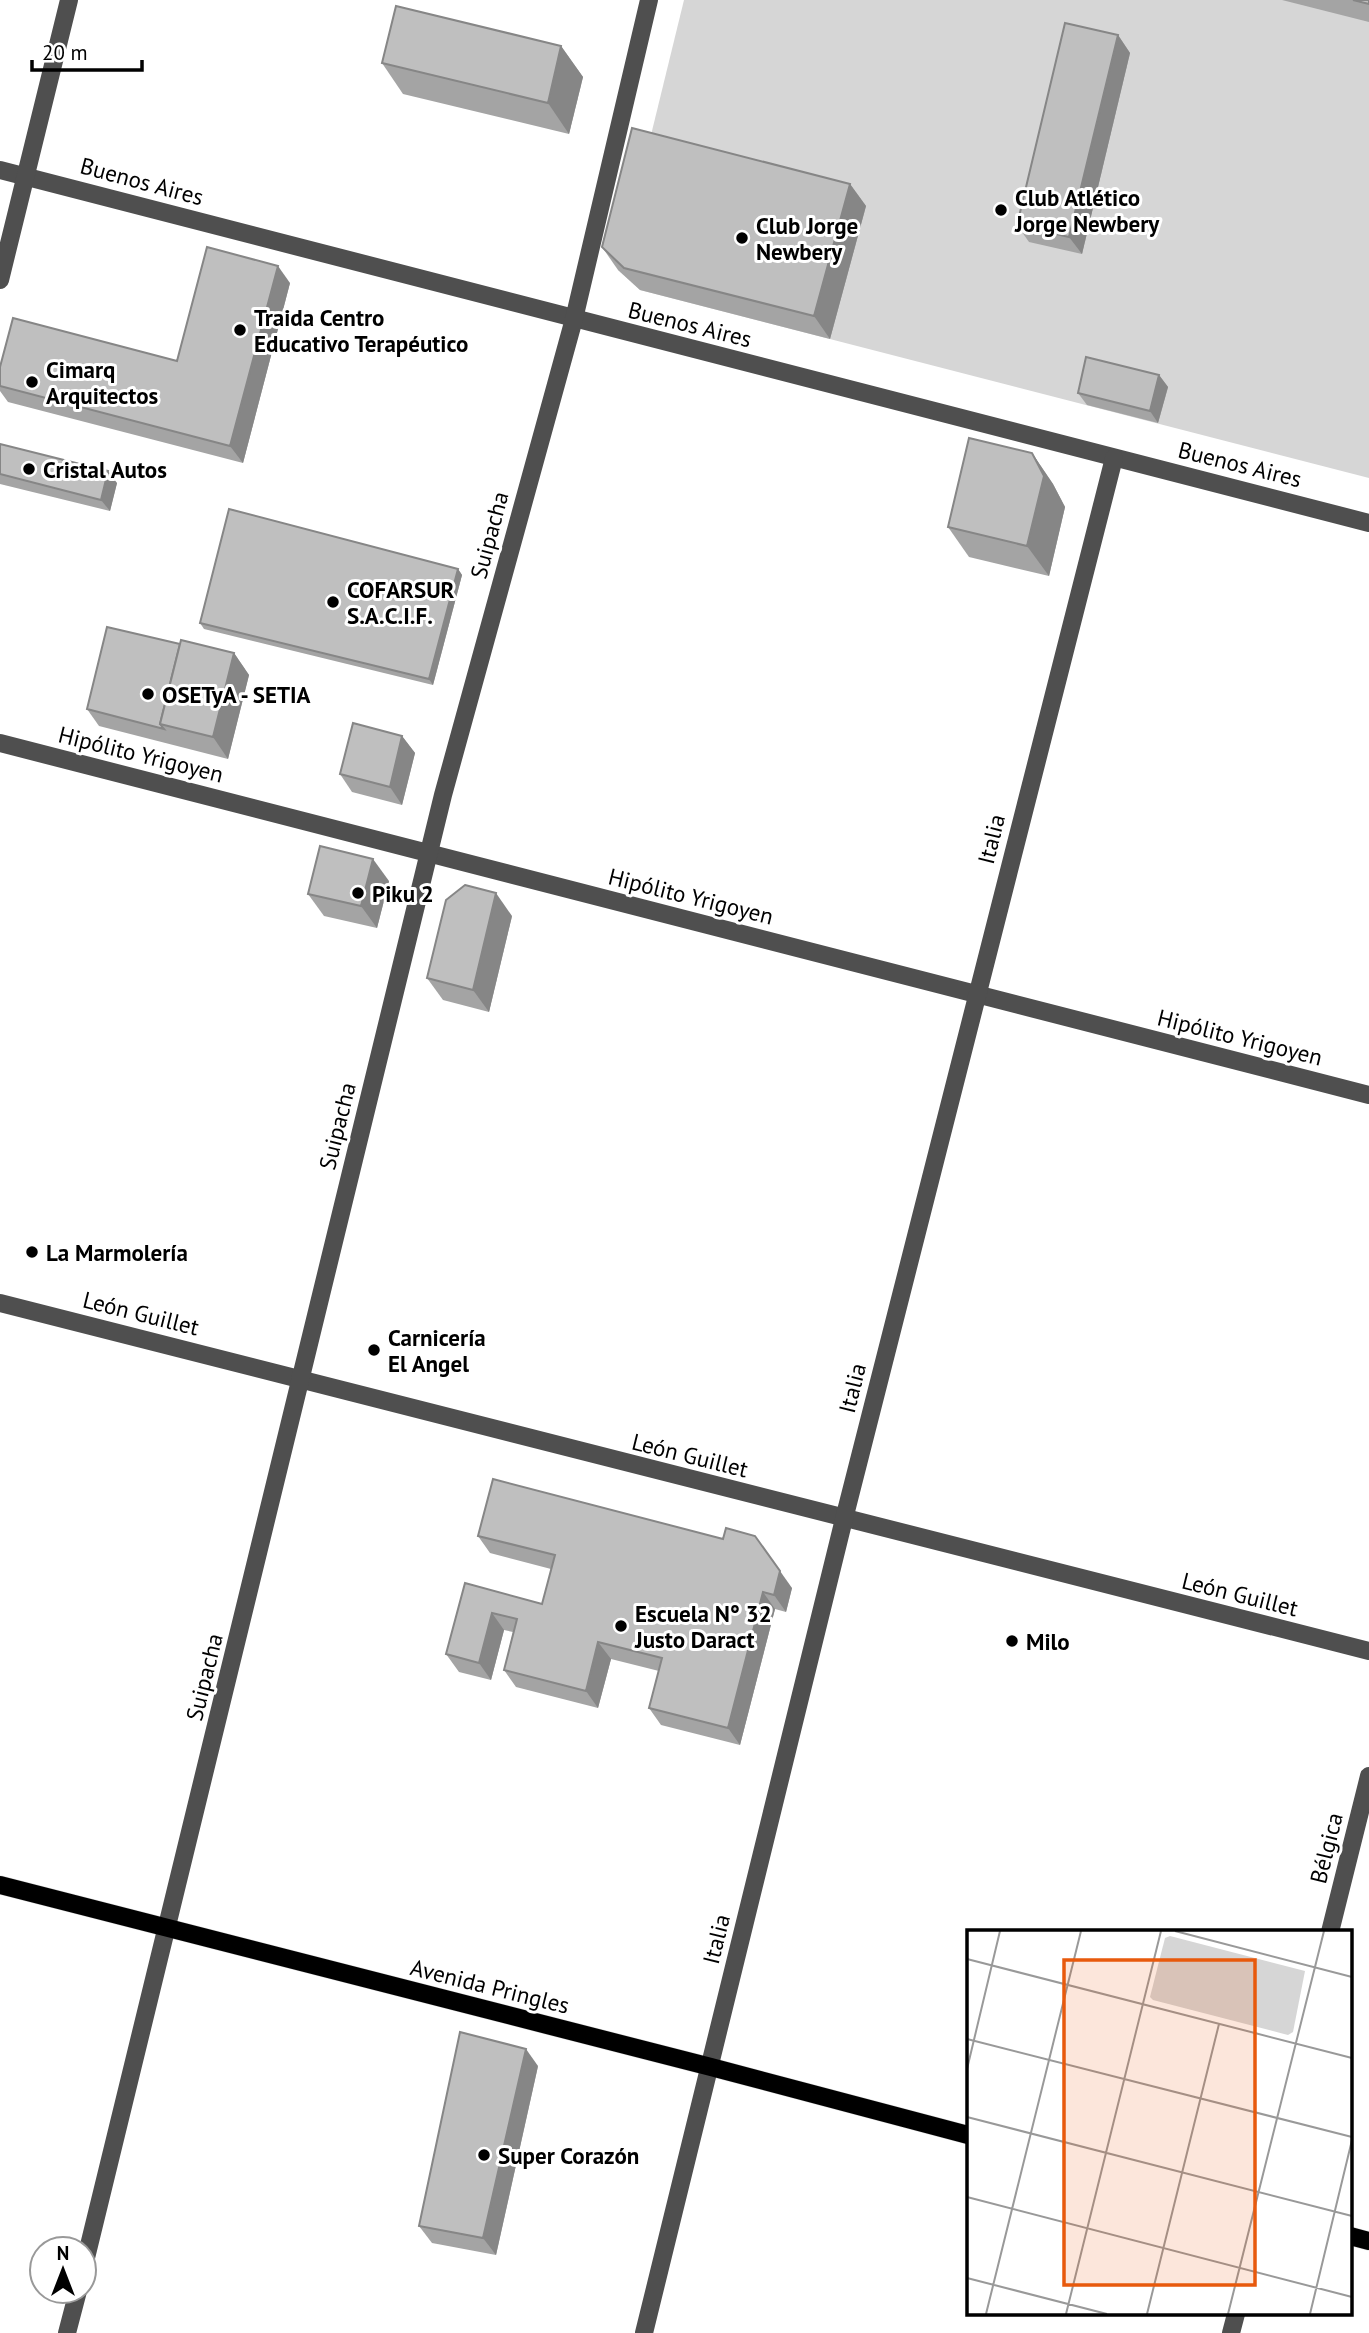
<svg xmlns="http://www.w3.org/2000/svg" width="1369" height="2333" font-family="'PT Sans',sans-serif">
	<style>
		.green { fill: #d6d6d6 }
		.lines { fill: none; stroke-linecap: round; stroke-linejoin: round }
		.major-casing { stroke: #dbdbdb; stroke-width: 19 }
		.minor { stroke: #4f4f4f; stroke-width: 18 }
		.major { stroke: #000; stroke-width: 18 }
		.wall { fill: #a4a4a4 }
		.shaded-wall { fill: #868686 }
		.building { fill: #bfbfbf; stroke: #868686; stroke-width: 2 }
		.poi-dot { fill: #000; stroke: #fff; stroke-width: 2.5 }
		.labels { text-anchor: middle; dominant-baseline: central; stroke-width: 6; stroke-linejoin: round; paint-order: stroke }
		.street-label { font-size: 23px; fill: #000; stroke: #fff }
		.poi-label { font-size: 23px; font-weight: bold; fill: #000; stroke: #fff; text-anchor: start }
		.inset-road { fill: none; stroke: #999; stroke-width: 2 }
		.view { fill: #e8590c; fill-opacity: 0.15; stroke: #e8590c; stroke-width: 3.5 }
		.inset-edge { fill: none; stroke: #000; stroke-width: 3.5 }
	</style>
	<rect width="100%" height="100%" fill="#fff"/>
	<polygon class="green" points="684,0 1369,0 1369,478 640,290 618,270"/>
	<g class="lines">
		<g class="major-casing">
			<g id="major">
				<polyline points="0,1885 711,2067 968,2135"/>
				<polyline points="1350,2236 1369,2241"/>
			</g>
		</g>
		<g class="minor">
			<polyline points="0,170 1369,523"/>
			<polyline points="0,280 69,0"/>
			<polyline points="0,743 1369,1095"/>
			<polyline points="0,1303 1369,1651"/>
			<polyline points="1330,1932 1369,1776"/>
			<polyline points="84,2266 443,795 574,319 649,0"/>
			<polyline points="67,2333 78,2291"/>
			<polyline points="644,2333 844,1519 1114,458"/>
			<polyline points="1231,2333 1236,2314"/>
		</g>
		<use href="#major" class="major"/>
	</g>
	<g class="wall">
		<polygon points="1282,0 1369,0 1369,22"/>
		<polygon points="1118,35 1130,53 1082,254 1029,242 1017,225"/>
		<polygon points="561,46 583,77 569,134 403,94 382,63"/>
		<polygon points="850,184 866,206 830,339 640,290 618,270 602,247"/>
		<polygon points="290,283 243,463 8,402 0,391 0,367 177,361"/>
		<polygon points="1159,375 1168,387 1158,423 1087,405 1078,393"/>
		<polygon points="0,444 117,483 110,511 0,484"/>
		<polygon points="1032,453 1053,484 1065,507 1049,576 969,557 948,527"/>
		<polygon points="458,569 462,575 433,685 204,629 200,623"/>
		<polygon points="180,644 234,653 249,675 228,759 99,726 87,709"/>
		<polygon points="402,736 415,753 402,805 352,792 340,774"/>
		<polygon points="389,881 377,928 324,916 308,894"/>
		<polygon points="512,916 489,1012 443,1000 427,978"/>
		<polygon points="478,1536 792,1588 786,1612 775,1609 740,1745 661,1725 649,1708 659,1671 611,1659 598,1708 516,1687 504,1670 513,1632 504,1630 491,1680 459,1672 446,1654 465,1583 542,1604 551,1569 490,1553"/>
		<polygon points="538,2066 496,2255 432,2243 419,2226"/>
	</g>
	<g class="shaded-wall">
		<polygon points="1118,35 1130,53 1082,254 1069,237"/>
		<polygon points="561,46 583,77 569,134 548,103"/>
		<polygon points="850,184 866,206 830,339 814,316"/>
		<polygon points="278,266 290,283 243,463 230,446"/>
		<polygon points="1159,375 1168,387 1158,423 1150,411"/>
		<polygon points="1032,453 1053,484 1065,507 1049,576 1027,546"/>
		<polygon points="108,471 117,483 110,511 101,500"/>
		<polygon points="458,569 462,575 433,685 429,679"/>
		<polygon points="234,653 249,675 228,759 213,737"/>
		<polygon points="402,736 415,753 402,805 390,787"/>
		<polygon points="373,859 389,881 377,928 361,906"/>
		<polygon points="496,893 512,916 489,1012 473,990"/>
		<polygon points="780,1571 792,1588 786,1612 774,1595"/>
		<polygon points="763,1592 775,1609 740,1745 728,1728"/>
		<polygon points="492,1613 504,1630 491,1680 479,1663"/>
		<polygon points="598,1642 611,1659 598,1708 586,1691"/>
		<polygon points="526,2049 538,2066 496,2255 483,2238"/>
	</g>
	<g class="building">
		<polygon points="1353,0 1369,0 1369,4"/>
		<polygon points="396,6 561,46 548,103 382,63"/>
		<polygon points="1065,23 1118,35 1069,237 1017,225"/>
		<polygon points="632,128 850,184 814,316 624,268 602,247"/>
		<polygon points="207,247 278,266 230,446 0,386 0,367 13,318 177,361"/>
		<polygon points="1086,357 1159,375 1150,411 1078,393"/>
		<polygon points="969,438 1032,453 1044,476 1027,546 948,527"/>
		<polygon points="0,444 108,471 101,500 0,474"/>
		<polygon points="229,509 458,569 429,679 200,623"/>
		<polygon points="107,627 180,644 160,724 164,729 87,709"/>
		<polygon points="181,640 234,653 213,737 160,724"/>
		<polygon points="353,723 402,736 390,787 340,774"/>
		<polygon points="320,846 373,859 361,906 308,894"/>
		<polygon points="465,885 496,893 473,990 427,978 446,900"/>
		<polygon points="493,1479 723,1539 726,1528 755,1536 780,1571 774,1595 763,1592 728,1728 649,1708 662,1658 598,1642 586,1691 504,1670 517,1619 492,1613 479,1663 446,1654 465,1583 542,1604 555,1555 478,1536"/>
		<polygon points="460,2032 526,2049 483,2238 419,2226"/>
	</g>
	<g class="poi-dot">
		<circle cx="1001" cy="210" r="7"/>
		<circle cx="742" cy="238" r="7"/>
		<circle cx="240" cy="330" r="7"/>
		<circle cx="32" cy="382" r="7"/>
		<circle cx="29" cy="469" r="7"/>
		<circle cx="333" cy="602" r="7"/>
		<circle cx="148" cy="694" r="7"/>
		<circle cx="358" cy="893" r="7"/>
		<circle cx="32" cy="1252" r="7"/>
		<circle cx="374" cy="1350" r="7"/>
		<circle cx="621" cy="1626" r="7"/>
		<circle cx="1012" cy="1641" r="7"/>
		<circle cx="484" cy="2155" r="7"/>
	</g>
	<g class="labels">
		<g class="street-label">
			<text transform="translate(142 181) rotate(15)">Buenos Aires</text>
			<text transform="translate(690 324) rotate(14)">Buenos Aires</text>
			<text transform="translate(1240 464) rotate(14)">Buenos Aires</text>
			<text transform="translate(489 535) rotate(-75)">Suipacha</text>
			<text transform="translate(141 754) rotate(14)">Hipólito Yrigoyen</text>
			<text transform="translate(991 839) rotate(-76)">Italia</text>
			<text transform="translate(691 896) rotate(14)">Hipólito Yrigoyen</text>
			<text transform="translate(1240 1037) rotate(14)">Hipólito Yrigoyen</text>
			<text transform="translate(337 1126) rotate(-76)">Suipacha</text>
			<text transform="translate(141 1313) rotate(14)">León Guillet</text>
			<text transform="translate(852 1388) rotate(-76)">Italia</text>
			<text transform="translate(690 1455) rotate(14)">León Guillet</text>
			<text transform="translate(1240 1594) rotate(14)">León Guillet</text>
			<text transform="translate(204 1677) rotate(-76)">Suipacha</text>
			<text transform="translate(1326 1848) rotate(-76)">Bélgica</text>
			<text transform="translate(716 1939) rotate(-76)">Italia</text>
			<text transform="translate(490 1986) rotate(14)">Avenida Pringles</text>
		</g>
		<g class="poi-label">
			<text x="1015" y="197">Club Atlético<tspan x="1015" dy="26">Jorge Newbery</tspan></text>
			<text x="756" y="225">Club Jorge<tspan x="756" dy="26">Newbery</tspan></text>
			<text x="254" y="317">Traida Centro<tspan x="254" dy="26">Educativo Terapéutico</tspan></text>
			<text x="46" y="369">Cimarq<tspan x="46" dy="26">Arquitectos</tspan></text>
			<text x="43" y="469">Cristal Autos</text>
			<text x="347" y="589">COFARSUR<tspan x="347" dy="26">S.A.C.I.F.</tspan></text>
			<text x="162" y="694">OSETyA - SETIA</text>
			<text x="372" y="893">Piku 2</text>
			<text x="46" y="1252">La Marmolería</text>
			<text x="388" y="1337">Carnicería<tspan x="388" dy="26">El Angel</tspan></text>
			<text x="635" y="1613">Escuela N° 32<tspan x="635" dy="26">Justo Daract</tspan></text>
			<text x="1026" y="1641">Milo</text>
			<text x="498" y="2155">Super Corazón</text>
		</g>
	</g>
	<g transform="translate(967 1930)">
		<rect width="385" height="385" fill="#fff"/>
		<path d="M203,6L338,41L326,102L321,105L186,70L183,67L198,8Z" fill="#d6d6d6"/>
		<path class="inset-road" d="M208,1L385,47M0,29L385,128M0,109L385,207M0,139L33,1M0,187L385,286M0,267L385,367M0,348L140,384M19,384L114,1M99,384L194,1M180,384L252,94M261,384L357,1M343,384L385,210"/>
		<path class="view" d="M97,30H288V355H97Z"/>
		<rect width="385" height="385" class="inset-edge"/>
	</g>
	<g transform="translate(63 2270)"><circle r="33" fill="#ffffff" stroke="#999999" stroke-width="2"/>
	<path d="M0-5L12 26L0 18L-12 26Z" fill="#000000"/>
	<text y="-10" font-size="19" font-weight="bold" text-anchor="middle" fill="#000000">N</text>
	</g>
	<path d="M32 60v10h110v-10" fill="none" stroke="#000000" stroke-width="3.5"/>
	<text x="42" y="60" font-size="21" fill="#000000" stroke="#ffffff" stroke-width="5" paint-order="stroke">20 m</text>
</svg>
